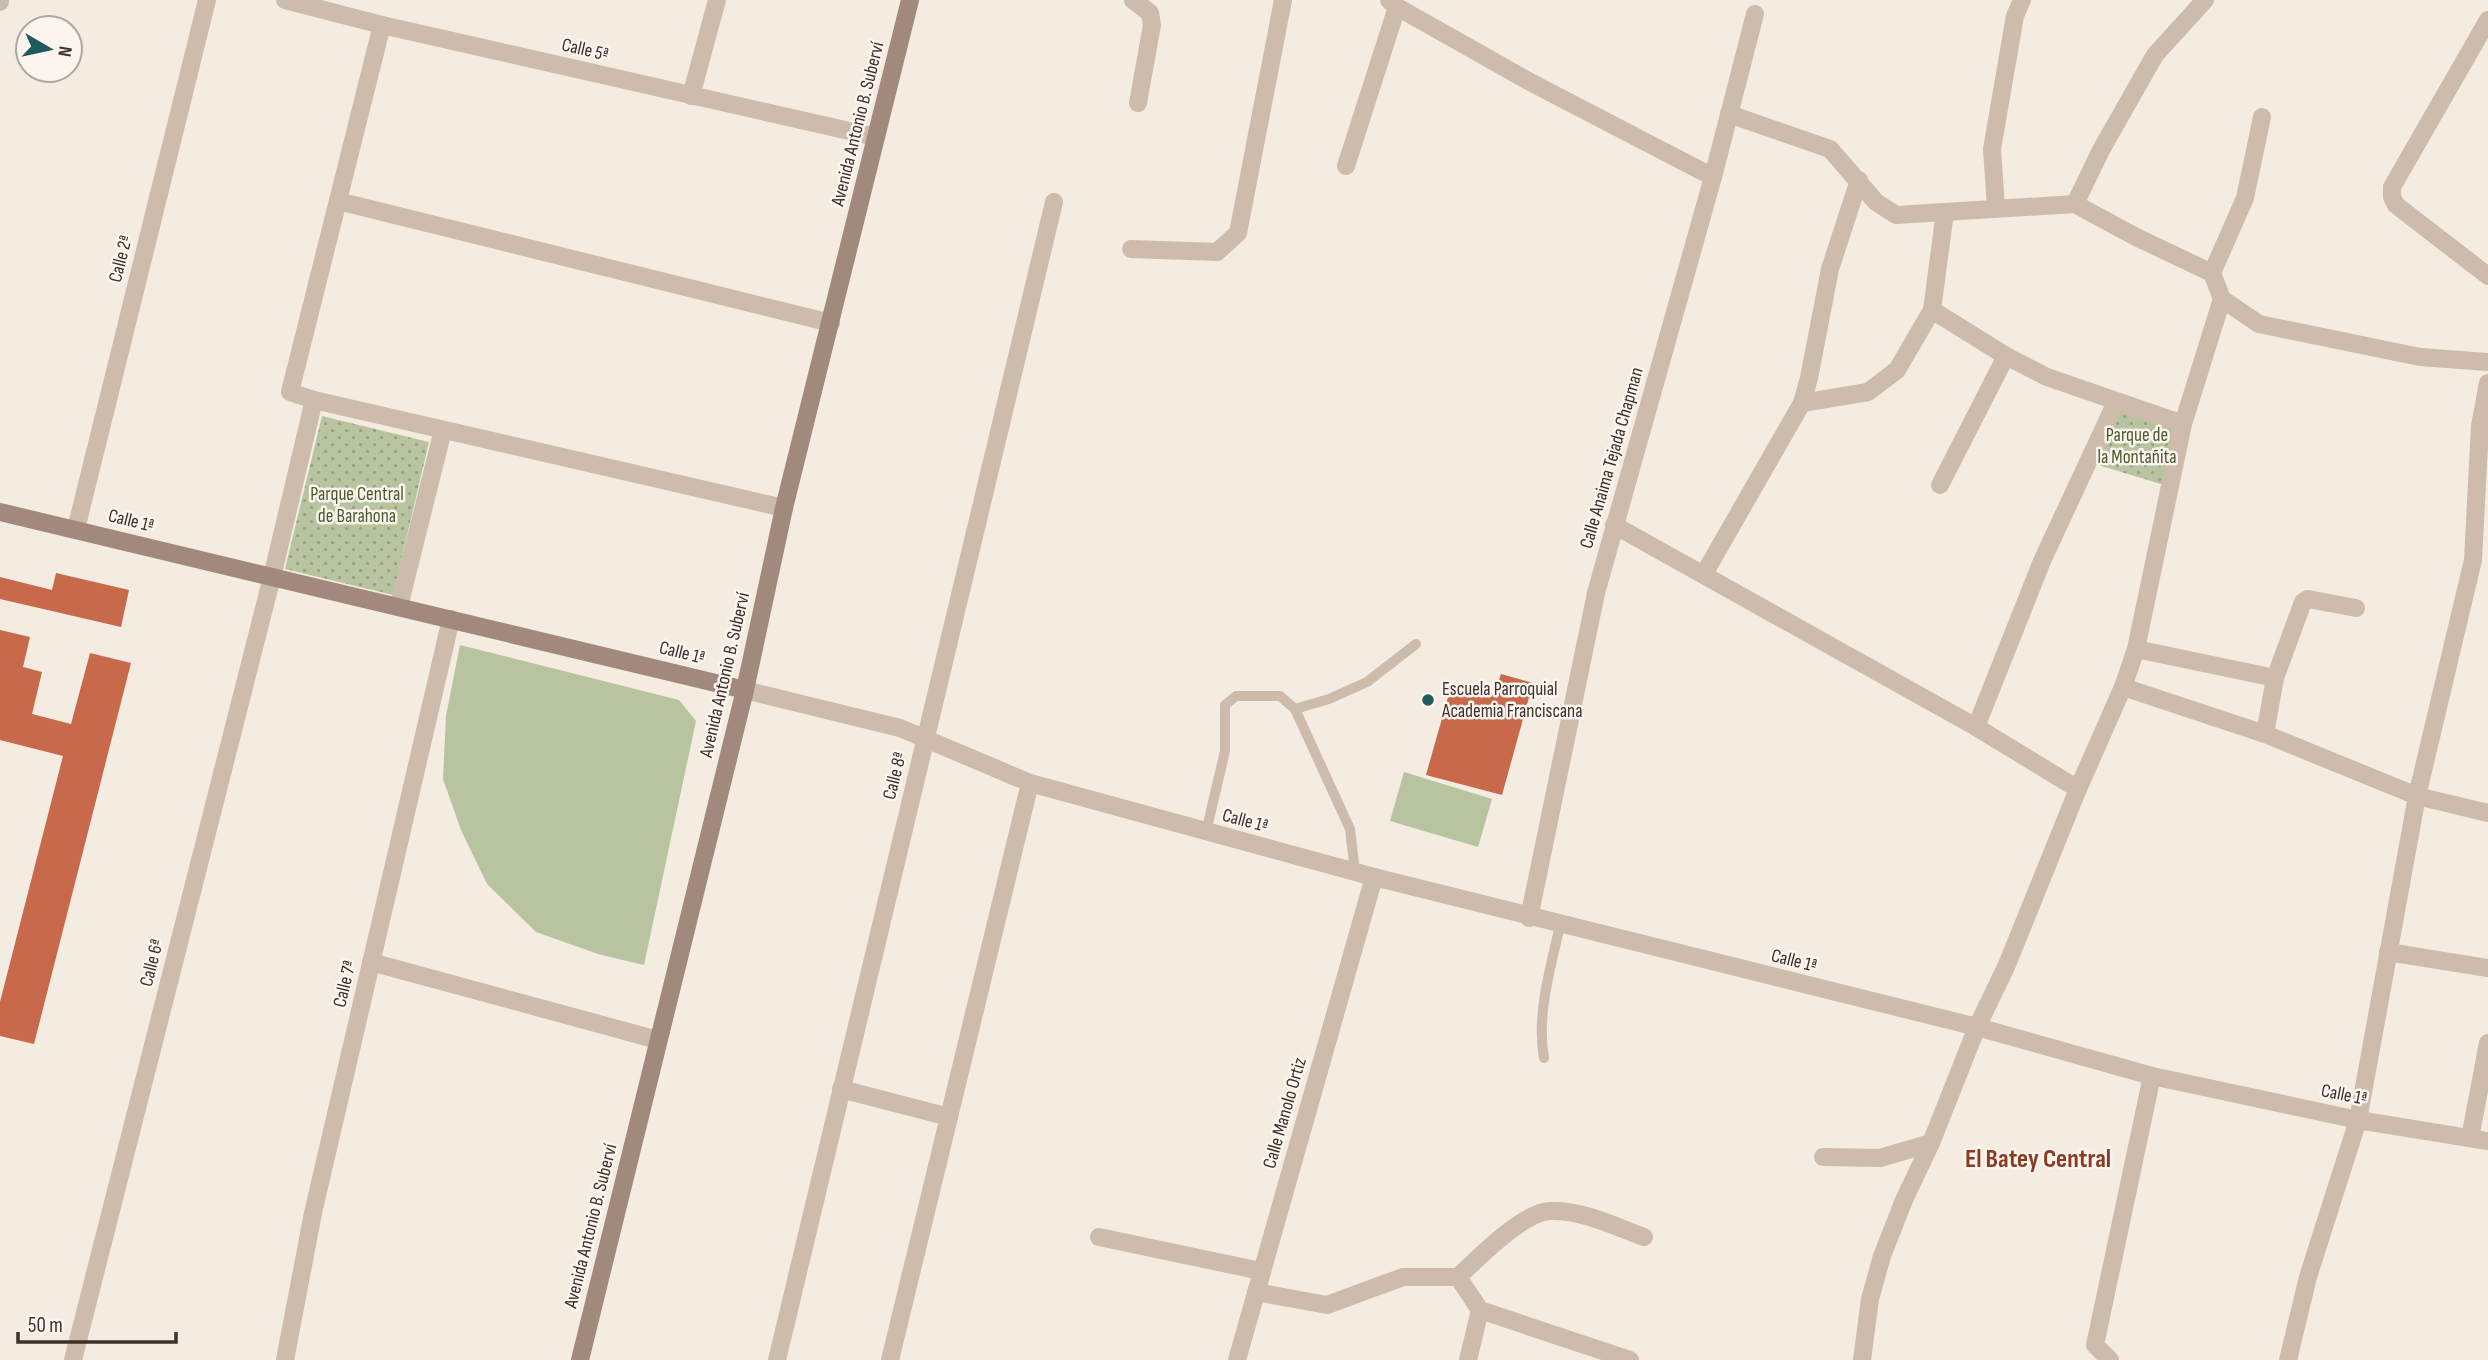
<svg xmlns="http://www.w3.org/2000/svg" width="2488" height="1360" font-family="'Sofia Sans Condensed',sans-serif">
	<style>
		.park { fill: url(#park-dots) }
		.pitch { fill: #b8c4a0 }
		.building { fill: #c8694b }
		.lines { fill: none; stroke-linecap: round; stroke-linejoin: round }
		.lane { stroke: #cdbbac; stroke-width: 10 }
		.street { stroke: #cdbbac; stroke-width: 18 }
		.secondary { stroke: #a18a7d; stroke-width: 18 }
		.poi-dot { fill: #1f5a5e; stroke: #fbf5ee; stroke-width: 2.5 }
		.labels { text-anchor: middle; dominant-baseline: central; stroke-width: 5; stroke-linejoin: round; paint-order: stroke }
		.street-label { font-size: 19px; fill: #3b302b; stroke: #fbf5ee }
		.park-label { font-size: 19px; fill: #4a5a2e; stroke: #fbf5ee }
		.poi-label { font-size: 19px; fill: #3b302b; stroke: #fbf5ee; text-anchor: start }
		.district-label { font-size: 26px; font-weight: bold; fill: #8c3b22; stroke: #fbf5ee }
	</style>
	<defs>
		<pattern id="park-dots" width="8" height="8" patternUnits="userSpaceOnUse" patternTransform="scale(1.75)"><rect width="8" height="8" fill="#b8c4a0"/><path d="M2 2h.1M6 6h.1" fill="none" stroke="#97a083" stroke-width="1.8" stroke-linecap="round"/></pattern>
	</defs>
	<rect width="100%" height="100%" fill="#f4ebe1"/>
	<g class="park">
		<polygon points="2120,409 2176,428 2164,485 2095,464"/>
		<polygon points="322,416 429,442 393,595 285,569"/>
	</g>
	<g class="pitch">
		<polygon points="460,645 679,700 696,721 644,965 598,954 536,932 487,884 461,830 443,779 446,716"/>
		<polygon points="1404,772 1492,799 1478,847 1390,821"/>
	</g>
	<g class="building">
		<polygon points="56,573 129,590 121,627 0,599 0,577 52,590"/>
		<polygon points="0,630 30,637 23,667 42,672 32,714 71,724 90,653 131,663 34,1044 0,1036 0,1002 63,756 0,740"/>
		<polygon points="1501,674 1533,683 1502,795 1426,775 1452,683 1494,695"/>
	</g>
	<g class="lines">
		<g class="lane">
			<polyline points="1295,709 1350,829 1355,872"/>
			<polyline points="1206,832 1225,751 1225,705 1236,696 1280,696 1295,709 1329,699 1367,682 1416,644"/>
			<path d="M1544,1058C1536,1015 1551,967 1560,925"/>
		</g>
		<g class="street">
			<polyline points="285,0 382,25 876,137"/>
			<polyline points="1133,0 1150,13 1152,25 1138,103"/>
			<polyline points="1389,0 1397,7 1532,83 1713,177"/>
			<polyline points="0,2 0,0"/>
			<polyline points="2488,20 2392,187 2392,197 2396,205 2488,276"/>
			<polyline points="382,25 290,392 314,400 784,508"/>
			<polyline points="691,96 717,0"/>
			<polyline points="1729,114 1830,149 1876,202 1896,215 2075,204 2136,237 2212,273 2222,299"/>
			<polyline points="1346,166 1397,7"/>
			<polyline points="338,201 831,323"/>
			<polyline points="2075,204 2101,150 2155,55 2205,0"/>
			<polyline points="1996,208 1992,149 2015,16 2022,0"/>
			<polyline points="1131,249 1217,252 1238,233 1283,0"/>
			<polyline points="2212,273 2245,198 2262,117"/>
			<polyline points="1932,310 2006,356 2047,377 2183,424"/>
			<polyline points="1802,403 1868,392 1897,370 1932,310 1945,212"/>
			<polyline points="1940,485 2006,356"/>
			<polyline points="1614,525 1976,727 2078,789"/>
			<polyline points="76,529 207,0"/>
			<polyline points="1704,574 1802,403 1809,378 1830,269 1859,180"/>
			<polyline points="399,606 443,430"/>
			<polyline points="2136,649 2275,678"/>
			<polyline points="2123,687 2265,734 2417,796 2488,813"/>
			<polyline points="745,690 900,728 1030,783 1374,877 1977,1027 2152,1076 2358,1120 2488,1141"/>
			<polyline points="1976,727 2042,561 2116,402"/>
			<polyline points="2265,734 2275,678 2303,602 2308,599 2356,608"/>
			<polyline points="1529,918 1596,593 1713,177 1755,14"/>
			<polyline points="2388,952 2488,968"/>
			<polyline points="371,962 658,1040"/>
			<polyline points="841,1089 949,1117"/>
			<polyline points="2470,1138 2488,1043"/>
			<polyline points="1823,1157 1880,1158 1931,1143"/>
			<polyline points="1099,1237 1261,1271"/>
			<polyline points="1458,1277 1480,1310 1630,1360"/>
			<path d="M1256,1292L1327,1305L1403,1277H1458C1477,1259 1523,1212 1550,1211C1583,1210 1614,1226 1644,1237"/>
			<polyline points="73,1360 272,577 314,400"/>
			<polyline points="285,1360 313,1213 451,619"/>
			<polyline points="777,1360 1054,202"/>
			<polyline points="890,1360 1030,783"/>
			<polyline points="1237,1360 1374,877"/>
			<polyline points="1468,1360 1480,1310"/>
			<polyline points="1862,1360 1870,1299 1882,1256 1904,1200 1931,1143 1977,1027 2006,967 2078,789 2123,687 2136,649 2183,424 2222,299 2259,324 2420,357 2488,362"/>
			<polyline points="2110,1360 2095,1345 2152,1076"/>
			<polyline points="2288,1360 2308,1277 2358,1120 2417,796 2473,560 2480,426 2488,383"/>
		</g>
		<g class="secondary">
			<polyline points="0,512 745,690"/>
			<polyline points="580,1360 745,690 784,508 910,0"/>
		</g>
	</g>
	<circle class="poi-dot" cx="1428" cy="700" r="7"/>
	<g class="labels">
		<g class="street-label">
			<text transform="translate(585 50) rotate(13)">Calle 5ª</text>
			<text transform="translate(858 124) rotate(-76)">Avenida Antonio B. Suberví</text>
			<text transform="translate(121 259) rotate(-76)">Calle 2ª</text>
			<text transform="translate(1612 458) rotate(-74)">Calle Anaima Tejada Chapman</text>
			<text transform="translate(131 521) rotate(14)">Calle 1ª</text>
			<text transform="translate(682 653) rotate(14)">Calle 1ª</text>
			<text transform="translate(725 675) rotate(-77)">Avenida Antonio B. Suberví</text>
			<text transform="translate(895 776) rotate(-76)">Calle 8ª</text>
			<text transform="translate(1245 821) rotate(15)">Calle 1ª</text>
			<text transform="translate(1794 961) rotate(14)">Calle 1ª</text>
			<text transform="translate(152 963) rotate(-76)">Calle 6ª</text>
			<text transform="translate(345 984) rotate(-77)">Calle 7ª</text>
			<text transform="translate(2344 1095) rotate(11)">Calle 1ª</text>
			<text transform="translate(1285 1113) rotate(-74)">Calle Manolo Ortiz</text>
			<text transform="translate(591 1226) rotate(-76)">Avenida Antonio B. Suberví</text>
		</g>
		<g class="park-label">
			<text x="2137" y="435">Parque de<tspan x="2137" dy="22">la Montañita</tspan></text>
			<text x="357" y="494">Parque Central<tspan x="357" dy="22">de Barahona</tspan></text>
		</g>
		<g class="poi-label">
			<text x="1442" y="689">Escuela Parroquial<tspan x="1442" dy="22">Academia Franciscana</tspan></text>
		</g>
		<g class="district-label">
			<text x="2038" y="1159">El Batey Central</text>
		</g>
	</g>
	<g transform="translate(49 49) rotate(99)"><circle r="33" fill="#fbf5ee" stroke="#aea6a0" stroke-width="2"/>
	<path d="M0-5L12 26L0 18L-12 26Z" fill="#1f5a5e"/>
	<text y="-10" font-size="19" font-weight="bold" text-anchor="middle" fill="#3b302b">N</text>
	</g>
	<path d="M18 1332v10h158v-10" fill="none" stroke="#3b302b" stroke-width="3.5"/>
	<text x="28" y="1332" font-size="21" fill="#3b302b" stroke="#fbf5ee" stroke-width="5" paint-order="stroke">50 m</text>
</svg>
